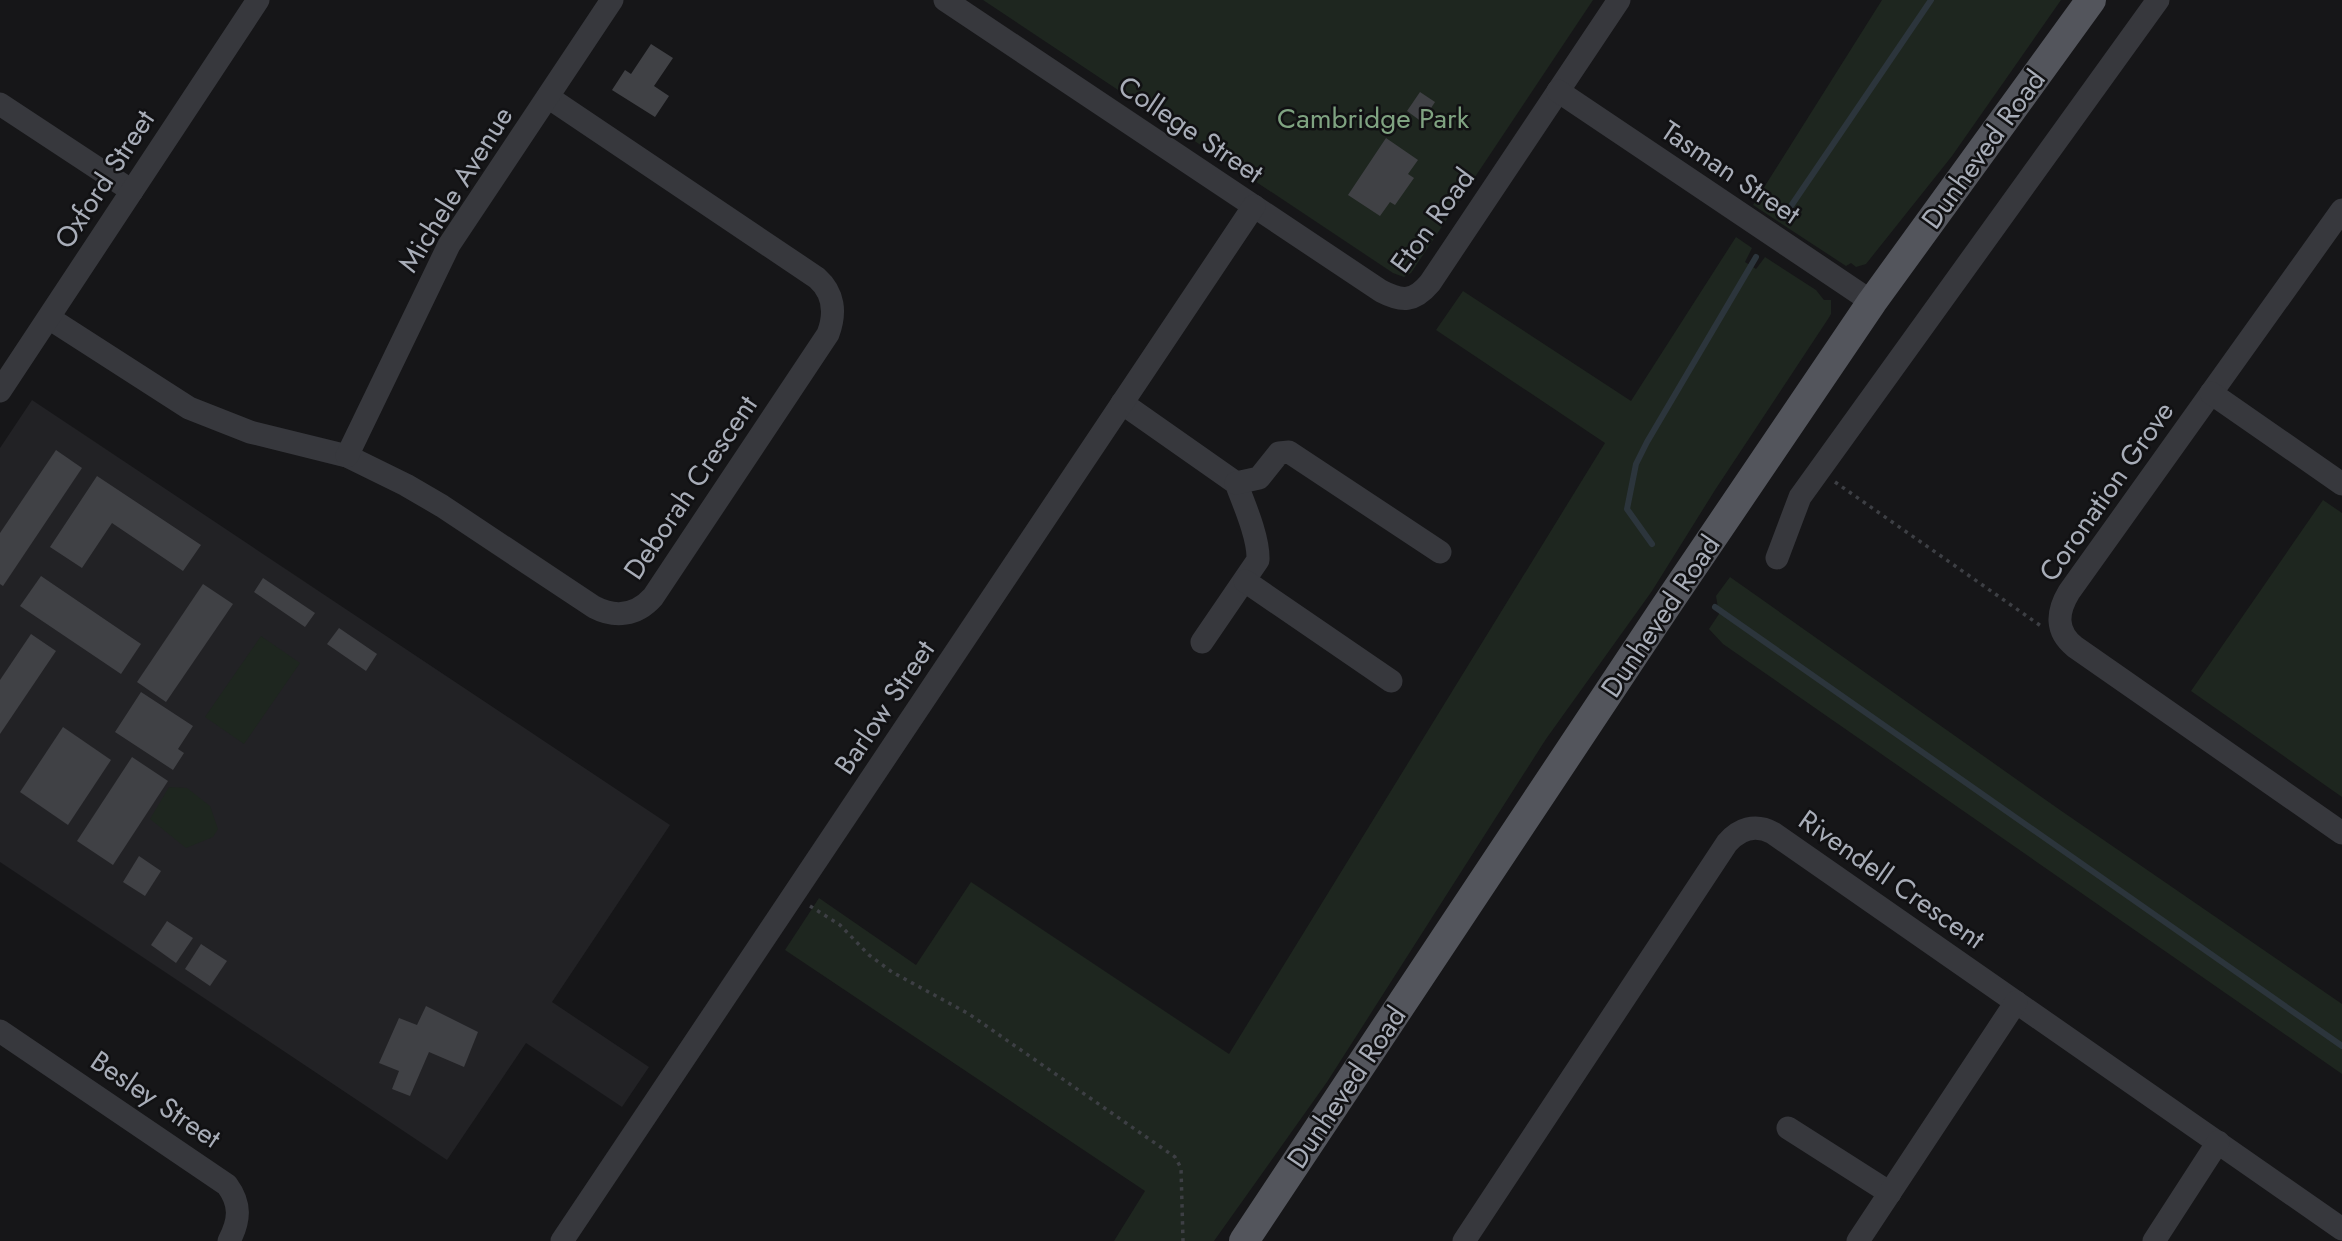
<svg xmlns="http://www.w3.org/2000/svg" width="2342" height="1241" font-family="Jost,sans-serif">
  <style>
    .built { fill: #222225 }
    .green { fill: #1e261f }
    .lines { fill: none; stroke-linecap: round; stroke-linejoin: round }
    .stream { stroke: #2c353c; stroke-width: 6 }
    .building { fill: #404145 }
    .path { stroke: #3d3f44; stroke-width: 3.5; stroke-dasharray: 3.5 5; stroke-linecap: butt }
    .minor { stroke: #37383d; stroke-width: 23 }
    .major { stroke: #53555c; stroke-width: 30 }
    .labels { text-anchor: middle; stroke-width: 5; stroke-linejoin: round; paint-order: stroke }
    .park-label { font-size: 28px; fill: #7fa381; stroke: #111113 }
    .street-label { font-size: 28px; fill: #a8adb8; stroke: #111113 }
  </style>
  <rect width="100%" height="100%" fill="#161618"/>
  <path class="built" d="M32,400L670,825L552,1002L649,1067L622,1107L526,1043L447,1160L0,862V448Z"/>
  <g class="green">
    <path d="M983,0H1593L1411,273L1404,277L1393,273Z"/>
    <path d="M1882,0H2061L1952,156L1866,264L1856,267L1851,263L1846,266L1753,205Z"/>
    <path d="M1736,237L1752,248L1745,262L1756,269L1765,257L1816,290L1824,300H1831V314L1828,319L1715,490L1652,591L1546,739L1327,1082L1214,1241H1114L1145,1191L785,950L819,898L916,965L971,882L1229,1054L1605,443L1436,330L1463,291L1631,401Z"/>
    <path d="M2323,500L2342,513V797L2191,691Z"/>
    <path d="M1730,577L2060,810L2342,1004V1074L1723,644L1709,629L1719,614L1716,596Z"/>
    <path d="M261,636L300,663L244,744L205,717Z"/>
    <path d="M169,787L187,788L210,806L218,829L213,837L186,848L150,819Z"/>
  </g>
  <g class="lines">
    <g class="stream">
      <path d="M1791,206L1931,0"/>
      <path d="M1652,544L1627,509L1636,464L1647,442L1756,257"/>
      <path d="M1715,607L2342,1046"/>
    </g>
  </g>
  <g class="building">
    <path d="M651,44L673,58L654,86L669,96L655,117L612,90L625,70L631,74Z"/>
    <path d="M1420,92L1435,102L1422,122L1407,111Z"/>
    <path d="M1386,138L1418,160L1408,174L1414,178L1395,205L1390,202L1380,216L1348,195Z"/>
    <path d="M56,450L82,468L3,586L0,584V533Z"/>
    <path d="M97,476L201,545L183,571L112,523L82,568L50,547Z"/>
    <path d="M41,576L141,644L121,674L20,606Z"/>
    <path d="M263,578L315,613L305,627L254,592Z"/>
    <path d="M203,584L233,604L166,702L137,682Z"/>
    <path d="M339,628L377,654L366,671L327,644Z"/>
    <path d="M31,634L56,651L0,734V680Z"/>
    <path d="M141,692L193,726L178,749L184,753L173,770L115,732Z"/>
    <path d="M63,727L111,760L68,825L20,792Z"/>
    <path d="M132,757L168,781L113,865L77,841Z"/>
    <path d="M139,856L161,871L145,896L123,882Z"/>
    <path d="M167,921L193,938L176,963L151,945Z"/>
    <path d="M201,944L227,961L210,986L185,969Z"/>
    <path d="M426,1006L478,1032L464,1067L429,1052L410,1096L392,1089L399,1071L379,1063L399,1018L417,1025Z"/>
  </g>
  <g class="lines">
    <g class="path">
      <path d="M1835,482L2041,626"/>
      <path d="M810,906L840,925L869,955L892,972L969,1014L1175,1157L1181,1168L1183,1241"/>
    </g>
    <g class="minor">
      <path d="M945,0L1381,291C1402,302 1414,302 1430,283L1619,0"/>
      <path d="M1558,91L1872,302"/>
      <path d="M0,104L132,191"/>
      <path d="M2342,210L2069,592C2057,612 2055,631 2075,647L2342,833"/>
      <path d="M49,318L189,408L250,432L347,456L406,485L442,506L594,607C615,618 636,616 653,597L828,334C836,313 834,293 817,278L548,97"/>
      <path d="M0,391L258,0"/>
      <path d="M2211,393L2342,484"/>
      <path d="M1122,403L1236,483C1244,504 1259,538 1258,560L1202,642"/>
      <path d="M347,456L449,245L612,0"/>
      <path d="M1236,483L1259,478L1279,453L1289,452L1440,552"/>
      <path d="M1777,558L1800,497L2158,0"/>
      <path d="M1245,581L1391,681"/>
      <path d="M0,1031L227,1185C241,1204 240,1220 229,1241"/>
      <path d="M1788,1128L1890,1193"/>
      <path d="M562,1241L1254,206"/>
      <path d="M1464,1241L1727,843C1739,829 1755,823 1773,833L2342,1229"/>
      <path d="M1858,1241L2016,1002"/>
      <path d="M2154,1241L2218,1142"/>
    </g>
    <path class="major" d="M1244,1241L1666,606L1872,302L2091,0"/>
  </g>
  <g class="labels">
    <g class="park-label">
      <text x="1373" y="128">Cambridge Park</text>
    </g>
    <g class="street-label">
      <text transform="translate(1191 129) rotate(34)" y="10">College Street</text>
      <text transform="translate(1983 149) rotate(-54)" y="10">Dunheved Road</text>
      <text transform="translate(1731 172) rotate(34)" y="10">Tasman Street</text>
      <text transform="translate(104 179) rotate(-57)" y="10">Oxford Street</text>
      <text transform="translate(455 189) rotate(-58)" y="10">Michele Avenue</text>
      <text transform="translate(1432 220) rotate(-54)" y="10">Eton Road</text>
      <text transform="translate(690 487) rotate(-56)" y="10">Deborah Crescent</text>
      <text transform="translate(2106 491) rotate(-55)" y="10">Coronation Grove</text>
      <text transform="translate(1660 616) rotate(-56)" y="10">Dunheved Road</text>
      <text transform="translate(884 707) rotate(-56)" y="10">Barlow Street</text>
      <text transform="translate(1892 879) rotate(35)" y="10">Rivendell Crescent</text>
      <text transform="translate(1346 1087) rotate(-56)" y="10">Dunheved Road</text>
      <text transform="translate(156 1099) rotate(34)" y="10">Besley Street</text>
    </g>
  </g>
</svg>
